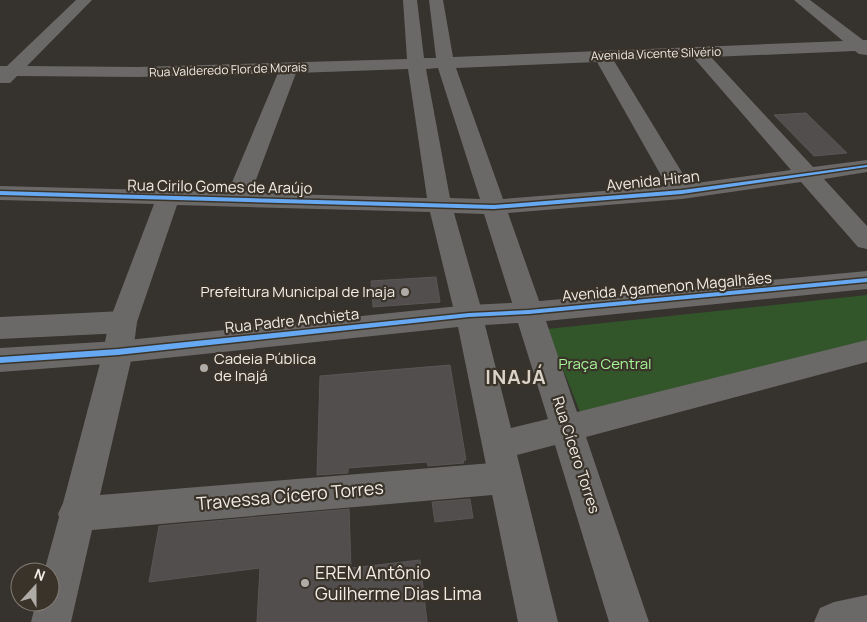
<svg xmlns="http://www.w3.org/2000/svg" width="867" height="622" font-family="Manrope,sans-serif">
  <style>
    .green { fill: #32552a }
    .building { fill: #524e4d; stroke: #5a5655 }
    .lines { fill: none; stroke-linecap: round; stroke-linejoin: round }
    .minor { fill: #6b6967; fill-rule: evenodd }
    .tertiary { fill: #6b6967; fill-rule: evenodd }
    .cycleway-casing { stroke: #3a332a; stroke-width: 3 }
    .cycleway { fill: #66a8f1; fill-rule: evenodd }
    .poi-dot { fill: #afaba6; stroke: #3a332a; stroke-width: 2 }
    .labels { text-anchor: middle; stroke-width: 4.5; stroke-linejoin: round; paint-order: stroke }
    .far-street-label { font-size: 12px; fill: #f0ece6; stroke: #3a332a }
    .street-label { font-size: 15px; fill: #f0ece6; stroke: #3a332a }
    .poi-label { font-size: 15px; fill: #f0ece6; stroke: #3a332a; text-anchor: end }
    .park-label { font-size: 15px; fill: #a4f495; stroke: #3a332a }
    .near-street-label { font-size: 18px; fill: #f0ece6; stroke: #3a332a }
    .near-poi-label { font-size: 18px; fill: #f0ece6; stroke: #3a332a; text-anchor: start }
    .district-label { font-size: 20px; font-weight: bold; letter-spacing: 1px; fill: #dcd3c8; stroke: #3a332a }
  </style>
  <rect width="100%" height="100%" fill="#36322e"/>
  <path class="green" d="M867,295V344L580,412L547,329Z"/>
  <g class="building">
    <path d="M806,113L847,153L814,156L774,115Z"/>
    <path d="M436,277L440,302L373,307L371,281Z"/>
    <path d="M450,365L466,460H463L464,463L428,466L427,462L348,468V473L317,475L320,376Z"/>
    <path d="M470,499L473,518L435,522L432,502Z"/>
    <path d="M349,509L351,568L420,560L427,622H257L260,568L149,582L159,526Z"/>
  </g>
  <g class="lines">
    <g class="minor">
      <path d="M76,0H92L27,66L138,67L407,59L403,0H417L424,58H436L429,0H443L453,57L843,41L794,0H810L863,40H867V55L859,54L855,51L711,57L813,167L867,160V172L824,179L867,226V249L858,247L801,182L682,199L508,213L543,312L539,319L529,322L519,319L515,312L484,214L454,213L483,315L479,322L469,325L459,322L455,315L430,212L177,205L137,322L133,352L100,495L504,462L516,467L521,478L516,489L504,494L92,530L71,622H31L36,602H50V572H44L59,517L58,514L63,503L103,352L109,322L154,204L0,200V186L228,192L278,73L138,77L17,76L10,83H0V66H7ZM693,57L791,170L689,184L614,61ZM597,62L667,186L503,199L456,68ZM438,68L480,199L450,198L426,69ZM408,69L427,198L251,193L296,73Z"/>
      <path d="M867,595V622H814L820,608L834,602Z"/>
    </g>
    <g class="tertiary">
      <path d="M867,271V289L546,321L577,412L867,340V362L586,437L649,622H609L555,445L517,455L558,622H518L458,327L118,363L0,372V348L118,341L469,305L529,302ZM518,323L548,419L511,428L485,325Z"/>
      <path d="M123,311L133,315L137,322L133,329L123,333L0,339V317Z"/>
    </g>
    <g class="cycleway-casing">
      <g id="cycleway">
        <path d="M867,165V167L682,194L494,209L0,195V191L494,205L682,190Z"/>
        <path d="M867,278V282L529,314L469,317L118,355L0,363V357L118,349L469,313L529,310Z"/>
      </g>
    </g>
    <use href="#cycleway" class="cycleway"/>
  </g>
  <g class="poi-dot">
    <circle cx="405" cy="292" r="5"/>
    <circle cx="204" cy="368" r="5"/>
    <circle cx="305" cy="583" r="5"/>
  </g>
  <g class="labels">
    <g class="far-street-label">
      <text transform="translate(656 54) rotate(-2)" y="4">Avenida Vicente Silvério</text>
      <text transform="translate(228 70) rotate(-2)" y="4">Rua Valderedo Flor de Morais</text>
    </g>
    <g class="street-label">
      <text transform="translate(653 181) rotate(-6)" y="5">Avenida Hiran</text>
      <text transform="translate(220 187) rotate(1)" y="5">Rua Cirilo Gomes de Araújo</text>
      <text transform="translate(667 287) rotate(-5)" y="5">Avenida Agamenon Magalhães</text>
      <text transform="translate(292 321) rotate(-6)" y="5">Rua Padre Anchieta</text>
      <text transform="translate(576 455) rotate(72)" y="5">Rua Cícero Torres</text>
    </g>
    <g class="poi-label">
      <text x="395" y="297">Prefeitura Municipal de Inaja</text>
      <text x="214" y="364" text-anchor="start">Cadeia Pública<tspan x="214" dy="17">de Inajá</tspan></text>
    </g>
    <g class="park-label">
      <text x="605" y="369">Praça Central</text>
    </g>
    <g class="near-street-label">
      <text transform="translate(290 496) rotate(-5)" y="6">Travessa Cícero Torres</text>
    </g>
    <g class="near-poi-label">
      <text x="315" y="579">EREM Antônio<tspan x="315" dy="21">Guilherme Dias Lima</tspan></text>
    </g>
    <g class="district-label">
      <text x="516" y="384">INAJÁ</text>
    </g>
  </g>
  <g transform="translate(35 587) rotate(21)"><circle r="24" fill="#3a332a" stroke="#837d75"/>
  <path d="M0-4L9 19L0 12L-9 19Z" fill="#afaba6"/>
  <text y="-8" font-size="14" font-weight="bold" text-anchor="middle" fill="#f0ece6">N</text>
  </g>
</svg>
